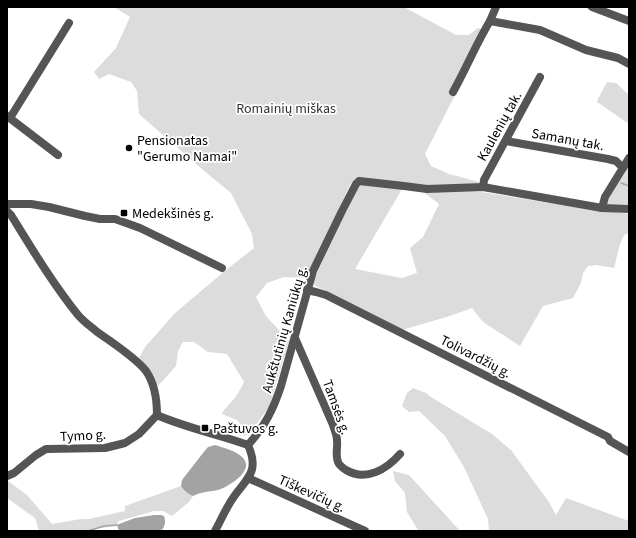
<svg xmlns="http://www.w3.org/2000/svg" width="636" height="538" font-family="'Source Sans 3',sans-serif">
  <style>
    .green { fill: #dcdcdc }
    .water { fill: #a3a3a3 }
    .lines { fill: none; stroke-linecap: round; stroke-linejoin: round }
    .stream { stroke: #a3a3a3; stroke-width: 1.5 }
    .minor { stroke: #555; stroke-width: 8 }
    .poi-dot { fill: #000; stroke: #fff; stroke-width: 1.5 }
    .labels { text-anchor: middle; stroke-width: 3.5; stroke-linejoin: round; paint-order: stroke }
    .park-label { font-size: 14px; fill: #333; stroke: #fff }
    .street-label { font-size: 14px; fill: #000; stroke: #fff }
    .poi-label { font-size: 14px; fill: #000; stroke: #fff; text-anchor: start }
  </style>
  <rect width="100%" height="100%" fill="#fff"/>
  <g class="green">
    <path d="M114,7H404L456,35H469L478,28L484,30L456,93L425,154L431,166L449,174L479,182L478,185H425L356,180L350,185L306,278L284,277L267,283L256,297L266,316L289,341L269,407L249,434L244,436L240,434L241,425L237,420L222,414C224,408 229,406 232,401C237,396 241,388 244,382L227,354L208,352L194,342H183L178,351L176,366L158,386L139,358L145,347L175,313L226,270L254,248L252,234L231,193L203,170L139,114L137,91L131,82L109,74L99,79L94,72L116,48L130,17Z"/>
    <path d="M607,82L616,83L629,95V124L597,102L598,99Z"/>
    <path d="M629,161V207L605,206Z"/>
    <path d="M361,184L402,189L355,269L402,278L417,273L410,248L423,237L439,204L422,191H473L488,193L537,201L629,214V233L624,235L620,244L614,268L596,265L588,266L583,273L581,283L573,298L543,306L520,346L483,322L472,308L450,316L402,330L314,285V279L358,187Z"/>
    <path d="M413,388L426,393L431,397L492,434L511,450L549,502L556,515L566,498L629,521V531H489L488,519L464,467L445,436L419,411L409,412L402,406L407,393Z"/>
    <path d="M393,471L409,475L460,531H420L418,530L407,512L405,493L395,481Z"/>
    <path d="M8,481L27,495L52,524L81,519H89L125,511V506L181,486C184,491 187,493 193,496L189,502L172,516L163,511H154L119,521L116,526L94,529V531H39L35,518L7,498V482Z"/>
  </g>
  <g class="water">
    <path d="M215,445C224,448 234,450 241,456C257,469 231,485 221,489C212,492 202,491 193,496C187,493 184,491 181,486L182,480L203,453L208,447Z"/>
    <path d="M154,515H161L164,516C166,522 165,526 161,531H119L117,525L119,524L135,518Z"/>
  </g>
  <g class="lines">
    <g class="stream">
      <path d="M621,183L629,186"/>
      <path d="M88,531L104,526L117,525"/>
    </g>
    <g class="minor">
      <path d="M496,7L490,21L540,30L586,50L618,58L629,64"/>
      <path d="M592,7L629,21"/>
      <path d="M453,92C466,69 476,44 490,21"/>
      <path d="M7,116L58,155"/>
      <path d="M10,118L69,23"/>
      <path d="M506,141L608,159L616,161L623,168"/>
      <path d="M483,187L484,180L540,77"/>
      <path d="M7,204H31L49,207L85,216L100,219H115L140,228L222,268"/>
      <path d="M602,208L605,197L629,158"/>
      <path d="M7,211L11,215C32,249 53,284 78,315C83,321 90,326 96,331C111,342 135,357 146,371C155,384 157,400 157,415C186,428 218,434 248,445"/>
      <path d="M307,290L316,292L326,295L608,437L610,441L629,452"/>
      <path d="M295,338L333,425C334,429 337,435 337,440C338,447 335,454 338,462C339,465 343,468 346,470C366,482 387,469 400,454"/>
      <path d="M248,445C265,426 273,410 281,386L313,271L342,211L356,184L359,181L404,186L427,189L483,187L602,208L629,209"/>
      <path d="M7,476L14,473L36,455L46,449L105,448L125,443L139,434L157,415"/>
      <path d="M248,478L365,531"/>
      <path d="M215,531C221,520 226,508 233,498C247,478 260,472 248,445"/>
    </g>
  </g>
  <g class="poi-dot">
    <circle cx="129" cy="148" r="4"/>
    <rect x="120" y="209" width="8" height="8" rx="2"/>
    <rect x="201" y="424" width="8" height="8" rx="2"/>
  </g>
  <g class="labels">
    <g class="park-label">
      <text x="286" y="113">Romainių miškas</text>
    </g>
    <g class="street-label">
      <text transform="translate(499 126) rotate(-61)" y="5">Kaulenių tak.</text>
      <text transform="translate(568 139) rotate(10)" y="5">Samanų tak.</text>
      <text transform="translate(284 329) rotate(-74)" y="5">Aukštutinių Kaniūkų g.</text>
      <text transform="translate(476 356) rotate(27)" y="5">Tolivardžių g.</text>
      <text transform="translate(337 407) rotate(70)" y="5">Tamsės g.</text>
      <text transform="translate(83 435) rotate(-3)" y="5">Tymo g.</text>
      <text transform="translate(312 493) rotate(24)" y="5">Tiškevičių g.</text>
    </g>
    <g class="poi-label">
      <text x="137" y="145">Pensionatas<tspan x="137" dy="16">"Gerumo Namai"</tspan></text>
      <text x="132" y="218">Medekšinės g.</text>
      <text x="213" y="433">Paštuvos g.</text>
    </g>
  </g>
  <rect width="636" height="538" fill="none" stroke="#000000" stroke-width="16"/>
</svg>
